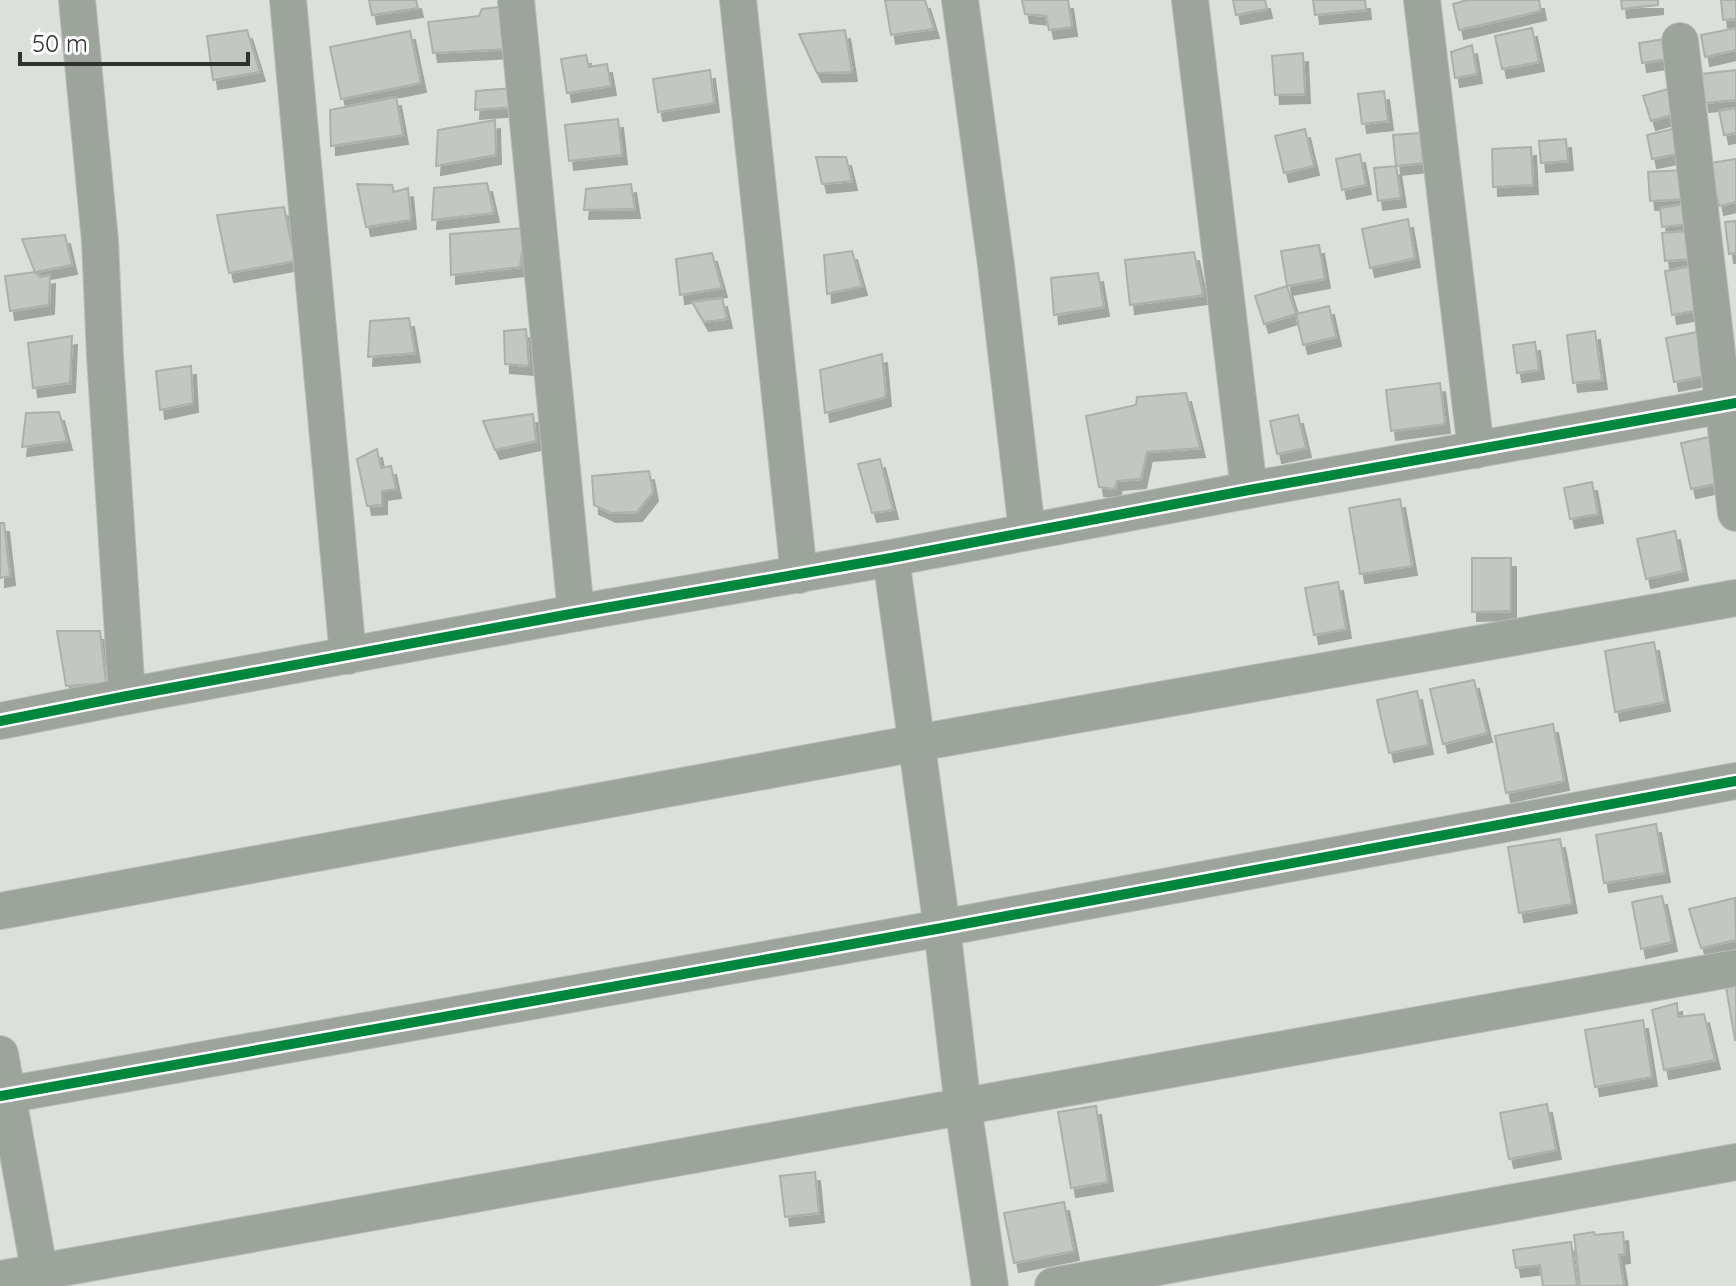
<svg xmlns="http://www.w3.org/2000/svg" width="1736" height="1286" font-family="Quicksand,sans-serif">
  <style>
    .building { fill: #c3c7c2; stroke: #acb0ab; stroke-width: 2; filter: url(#shadow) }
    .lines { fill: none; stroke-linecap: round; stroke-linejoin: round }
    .minor-casing { stroke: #b9bcb8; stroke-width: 38 }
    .minor { stroke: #9ca49c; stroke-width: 36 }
    .cycleway-casing { stroke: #fff; stroke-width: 15 }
    .cycleway { stroke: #00873e; stroke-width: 10 }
  </style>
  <defs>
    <filter id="shadow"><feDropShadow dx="5" dy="9" stdDeviation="0" flood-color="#0004"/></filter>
  </defs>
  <rect width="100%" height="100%" fill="#dbe0da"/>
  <g class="building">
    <path d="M369,0H416L418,8L372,15Z"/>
    <path d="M885,0H925L934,29L891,35Z"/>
    <path d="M1022,0H1068L1072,27L1049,30L1046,16L1025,14Z"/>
    <path d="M1233,0H1265L1267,9L1236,15Z"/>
    <path d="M1313,0H1365L1366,10L1315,15Z"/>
    <path d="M1468,0H1539L1541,11L1459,30L1453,4Z"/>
    <path d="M1621,0H1658V5L1622,9Z"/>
    <path d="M1721,0H1736V19L1723,20Z"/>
    <path d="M507,6L508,49L433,53L428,22L479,16L482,9Z"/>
    <path d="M1532,28L1539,62L1502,69L1495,36Z"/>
    <path d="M1736,28V50L1705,57L1701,35Z"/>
    <path d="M247,30L260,72L213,80L207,36Z"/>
    <path d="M845,30L852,72L817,73L799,34Z"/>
    <path d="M410,31L421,83L341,99L330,47Z"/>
    <path d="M1665,39L1668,59L1642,63L1639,43Z"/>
    <path d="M1472,45L1477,74L1455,78L1451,52Z"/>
    <path d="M1303,53L1305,94L1275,95L1272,56Z"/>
    <path d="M586,55L589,67L607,64L611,86L567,93L561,59Z"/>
    <path d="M710,70L714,103L658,112L653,79Z"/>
    <path d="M1736,70V100L1704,103L1701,74Z"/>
    <path d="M513,88V107L475,110L476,91Z"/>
    <path d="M1668,89L1675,114L1651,121L1643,96Z"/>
    <path d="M1384,91L1388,121L1362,124L1358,94Z"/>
    <path d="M396,97L403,135L331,146L330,110Z"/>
    <path d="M1736,108V133L1724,135L1719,111Z"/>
    <path d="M618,119L622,155L569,161L565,125Z"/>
    <path d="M495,120L496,155L436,166L438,130Z"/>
    <path d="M1305,129L1314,166L1284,173L1275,136Z"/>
    <path d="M1673,129L1678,154L1652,159L1647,135Z"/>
    <path d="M1420,133L1423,163L1396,166L1393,135Z"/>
    <path d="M1566,139L1568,161L1541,163L1539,141Z"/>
    <path d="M1531,147L1533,185L1493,187L1492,149Z"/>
    <path d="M1360,154L1366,185L1342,190L1336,159Z"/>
    <path d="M816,157H846L852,181L822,184Z"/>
    <path d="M1736,159V202L1719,206L1710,163Z"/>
    <path d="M1396,166L1401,198L1378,201L1374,168Z"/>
    <path d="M1684,170L1686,199L1650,201L1648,172Z"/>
    <path d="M487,183L494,213L432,220L434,188Z"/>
    <path d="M357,184L392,185L394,192L408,188L411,220L366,227Z"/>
    <path d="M631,184L635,209L584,210L586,189Z"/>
    <path d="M1685,204L1688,224L1662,227L1660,208Z"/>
    <path d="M284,207L295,261L229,273L217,215Z"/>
    <path d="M1408,219L1415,258L1370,268L1362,229Z"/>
    <path d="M1736,221V253L1729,254L1725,222Z"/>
    <path d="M525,228L520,267L451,275L450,234Z"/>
    <path d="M1690,231L1692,259L1665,261L1662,233Z"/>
    <path d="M65,235L72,265L35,272L22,239Z"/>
    <path d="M1319,245L1325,279L1287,286L1281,251Z"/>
    <path d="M852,251L862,286L827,294L824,255Z"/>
    <path d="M1194,252L1203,295L1130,305L1125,260Z"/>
    <path d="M712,253L722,288L680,295L676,259Z"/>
    <path d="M1693,266L1700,310L1672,315L1665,271Z"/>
    <path d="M35,272L40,277L50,275L49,305L10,311L5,276Z"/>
    <path d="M1098,273L1104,307L1054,315L1051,278Z"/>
    <path d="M1287,286L1296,314L1264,324L1255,296Z"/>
    <path d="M722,298L727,319L704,322L692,302Z"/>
    <path d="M1329,306L1336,337L1303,345L1296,314Z"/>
    <path d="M409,318L415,353L368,357L370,321Z"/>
    <path d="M526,329L529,366L505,364L504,331Z"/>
    <path d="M1595,331L1602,380L1573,383L1567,335Z"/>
    <path d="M1697,332L1705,376L1674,382L1666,338Z"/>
    <path d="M72,336L70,383L33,388L28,343Z"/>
    <path d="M1535,342L1539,370L1517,373L1513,345Z"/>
    <path d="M882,354L886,397L825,413L820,370Z"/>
    <path d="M191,366L193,403L160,410L156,371Z"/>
    <path d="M1440,383L1445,424L1391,431L1386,390Z"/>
    <path d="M1186,393L1200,448L1147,452L1141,479L1117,481L1115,489L1099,487L1086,416L1136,405L1137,397Z"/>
    <path d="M59,412L67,441L22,447L26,413Z"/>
    <path d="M533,414L536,441L495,450L483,421Z"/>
    <path d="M1298,415L1306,448L1277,454L1270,421Z"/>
    <path d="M1714,436L1724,482L1691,489L1681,443Z"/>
    <path d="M377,449L381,468L391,466L396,489L382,491V505L367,506L357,459Z"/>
    <path d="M880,459L893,510L872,513L858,464Z"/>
    <path d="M649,471L653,492L637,512L611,513L594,505L592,476Z"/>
    <path d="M1592,482L1598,514L1570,519L1564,488Z"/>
    <path d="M1400,499L1412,566L1360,574L1349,508Z"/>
    <path d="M0,523H4L10,576L0,578Z"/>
    <path d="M1675,531L1683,571L1646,579L1637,539Z"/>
    <path d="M1472,558H1511V611L1472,612Z"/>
    <path d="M1338,582L1346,629L1314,635L1305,588Z"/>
    <path d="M57,631H100L106,683L66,686Z"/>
    <path d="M1654,642L1665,702L1615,712L1605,651Z"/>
    <path d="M1474,680L1487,733L1443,744L1430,689Z"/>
    <path d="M1417,691L1428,745L1389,753L1377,700Z"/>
    <path d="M1553,724L1564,781L1506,793L1495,736Z"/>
    <path d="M1656,824L1665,873L1604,883L1596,835Z"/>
    <path d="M1560,839L1572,904L1519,913L1508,847Z"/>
    <path d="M1662,896L1672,942L1641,949L1632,902Z"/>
    <path d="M1735,898L1736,940L1701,948L1689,909Z"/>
    <path d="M1736,985V1040H1735L1726,987Z"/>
    <path d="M1677,1003L1678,1017L1704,1014L1715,1060L1664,1070L1652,1010Z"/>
    <path d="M1643,1020L1652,1077L1595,1087L1585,1030Z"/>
    <path d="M1547,1104L1556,1150L1509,1159L1500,1113Z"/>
    <path d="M1096,1106L1108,1182L1071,1188L1058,1112Z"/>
    <path d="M815,1172L819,1213L785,1217L780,1176Z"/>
    <path d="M1064,1202L1074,1251L1014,1263L1004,1213Z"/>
    <path d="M1594,1232L1595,1235L1623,1232L1625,1254L1619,1255L1624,1286H1580L1574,1235Z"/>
    <path d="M1571,1242L1577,1286H1543L1540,1265L1516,1268L1513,1250Z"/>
  </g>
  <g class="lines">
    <g class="minor-casing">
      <g id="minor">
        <path d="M77,0L100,241L105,356L127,696"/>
        <path d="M288,0L348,656"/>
        <path d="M516,0L576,613"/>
        <path d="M738,0L799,575"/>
        <path d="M960,0L996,265L1027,531"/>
        <path d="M1190,0L1249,490"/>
        <path d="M1422,0L1476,450"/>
        <path d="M1680,41L1736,513"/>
        <path d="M891,558L942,928L963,1107L990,1286"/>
        <path d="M0,721L127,696L576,613L891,558L1249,490L1736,403"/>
        <path d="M0,911L917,743L1736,598"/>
        <path d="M0,1054L42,1286"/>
        <path d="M0,1096L942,928L1736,781"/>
        <path d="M0,1279L1736,968"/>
        <path d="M1053,1286L1736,1162"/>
      </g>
    </g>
    <use href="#minor" class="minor"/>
    <g class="cycleway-casing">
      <g id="cycleway">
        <path d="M0,721L127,696L576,613L891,558L1249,490L1736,403"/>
        <path d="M0,1096L942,928L1736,781"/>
      </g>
    </g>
    <use href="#cycleway" class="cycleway"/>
  </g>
  <path d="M20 52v12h228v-12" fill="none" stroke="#2f322e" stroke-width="4"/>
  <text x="32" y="52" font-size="24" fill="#2f322e" stroke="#ffffff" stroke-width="6" paint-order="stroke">50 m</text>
</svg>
